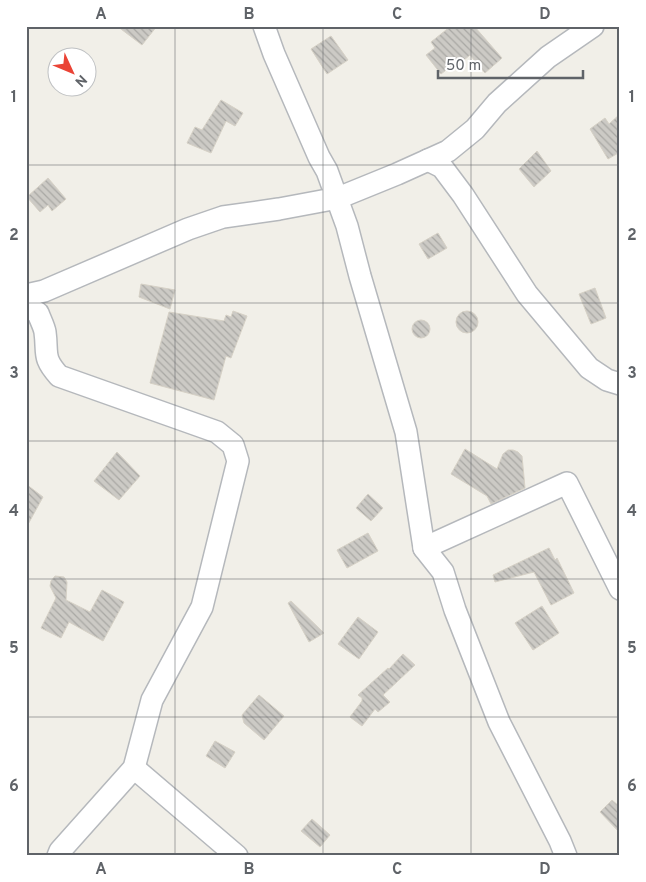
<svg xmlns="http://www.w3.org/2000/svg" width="646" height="882" font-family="Overpass,sans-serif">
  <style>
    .building { fill: url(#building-back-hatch); stroke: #d6d1c6 }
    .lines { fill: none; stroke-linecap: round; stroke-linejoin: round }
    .minor-casing { stroke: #b5b8bc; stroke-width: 24 }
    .minor { stroke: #fff; stroke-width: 21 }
    .grid { fill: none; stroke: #5f6368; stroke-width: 1; stroke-opacity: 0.55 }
    .neatline { fill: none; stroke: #5f6368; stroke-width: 2 }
    .grid-label { font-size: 16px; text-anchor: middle; font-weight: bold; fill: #5f6368 }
  </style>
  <defs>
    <pattern id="building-back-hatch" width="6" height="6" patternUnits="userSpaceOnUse" patternTransform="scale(1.25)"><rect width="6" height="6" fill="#cccac5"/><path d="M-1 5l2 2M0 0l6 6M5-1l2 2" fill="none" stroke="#a9a8a4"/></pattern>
  </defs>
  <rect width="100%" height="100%" fill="#f1efe8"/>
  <g class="building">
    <path d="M117,26H157L142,45Z"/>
    <path d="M451,26H474L502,58L485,73L470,55L452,70L450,67L441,74L426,55L435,48L431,42Z"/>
    <path d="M331,36L348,60L327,74L311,49Z"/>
    <path d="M221,100L243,113L235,126L226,121L211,153L187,143L195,127L202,130Z"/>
    <path d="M620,114V152L608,159L590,129L605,118L609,124Z"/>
    <path d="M537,151L551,171L534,187L519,169Z"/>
    <path d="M48,178L66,199L52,211L48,205L40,212L27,197Z"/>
    <path d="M438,233L447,248L428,259L419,244Z"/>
    <path d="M141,284L175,290L170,309L139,297Z"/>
    <path d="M595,288L606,318L591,324L579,294Z"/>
    <path d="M233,311L247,316L231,358L226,356L214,400L150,383L169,312L224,321L226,315L231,317Z"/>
    <circle cx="467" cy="322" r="11"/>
    <circle cx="421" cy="329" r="9"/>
    <path d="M465,449L497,469L503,454L508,450H513L518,452L522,456L525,488L491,504L487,496L451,474Z"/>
    <path d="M117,452L140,476L119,500L94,481Z"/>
    <path d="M26,484L43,497L26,528Z"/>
    <path d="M368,494L383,508L371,521L356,508Z"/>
    <path d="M368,533L378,551L347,568L337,550Z"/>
    <path d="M549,548L555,560L557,558L574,593L551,605L534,572L495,582L493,575Z"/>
    <path d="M55,576L64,577L67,582L66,600L90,612L102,590L124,602L103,641L69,622L61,638L41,628L56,598L50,586L51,581Z"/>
    <path d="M291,601L324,633L309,642L288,603Z"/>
    <path d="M542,606L559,633L533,650L515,623Z"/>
    <path d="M358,617L378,632L359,659L338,644Z"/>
    <path d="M403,654L415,665L383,695L390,702L378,712L375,709L362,726L350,717L362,701V698L358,695L388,668L389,669Z"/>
    <path d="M259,695L284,716L264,740L244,723L242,715Z"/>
    <path d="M215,741L235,752L225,768L206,756Z"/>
    <path d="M612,800L620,807V833L600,812Z"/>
    <path d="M312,819L330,835L320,847L301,831Z"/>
  </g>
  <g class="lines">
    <g class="minor-casing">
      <g id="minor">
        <path d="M264,26L274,54L319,157L327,171L347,226L360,276L406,432L424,548L443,572L455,610L499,722L560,841L566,856"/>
        <path d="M428,160L442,167L463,195L527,294L589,368L607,380L620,384"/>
        <path d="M26,295L44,291L188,229L223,217L279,209L338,198L397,174L448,151L475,129L497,103L548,57L593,26"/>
        <path d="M26,306L38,313C40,319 44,326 45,332C48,354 42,357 59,376L217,432L233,445L238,461L202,607L152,700L134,768L60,851L58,856"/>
        <path d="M424,548L567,483L620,589"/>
        <path d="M134,768L237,856"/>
      </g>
    </g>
    <use href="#minor" class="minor"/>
  </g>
  <path class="grid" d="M175,26V856M323,26V856M471,26V856M26,165H620M26,303H620M26,441H620M26,579H620M26,717H620"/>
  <rect width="646" height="882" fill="none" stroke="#ffffff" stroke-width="55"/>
  <g transform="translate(72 72) rotate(134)"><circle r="24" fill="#ffffff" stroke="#bfc1c3"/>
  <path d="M0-4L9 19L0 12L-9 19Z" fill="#ea4335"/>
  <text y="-8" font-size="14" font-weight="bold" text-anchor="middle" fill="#5f6368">N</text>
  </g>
  <path d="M438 70v8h145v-8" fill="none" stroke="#5f6368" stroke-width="2.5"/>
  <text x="446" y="70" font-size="15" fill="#5f6368" stroke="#ffffff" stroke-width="4" paint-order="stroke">50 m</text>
  <rect x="28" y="28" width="590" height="826" class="neatline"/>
  <g class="grid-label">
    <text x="101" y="19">A</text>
    <text x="249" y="19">B</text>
    <text x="397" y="19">C</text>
    <text x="545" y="19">D</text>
    <text x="14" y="102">1</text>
    <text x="632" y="102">1</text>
    <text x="14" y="240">2</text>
    <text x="632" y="240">2</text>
    <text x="14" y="378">3</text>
    <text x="632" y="378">3</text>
    <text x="14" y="516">4</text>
    <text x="632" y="516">4</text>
    <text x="14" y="653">5</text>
    <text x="632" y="653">5</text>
    <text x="14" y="791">6</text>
    <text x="632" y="791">6</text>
    <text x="101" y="874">A</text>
    <text x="249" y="874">B</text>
    <text x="397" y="874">C</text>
    <text x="545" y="874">D</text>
  </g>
</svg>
